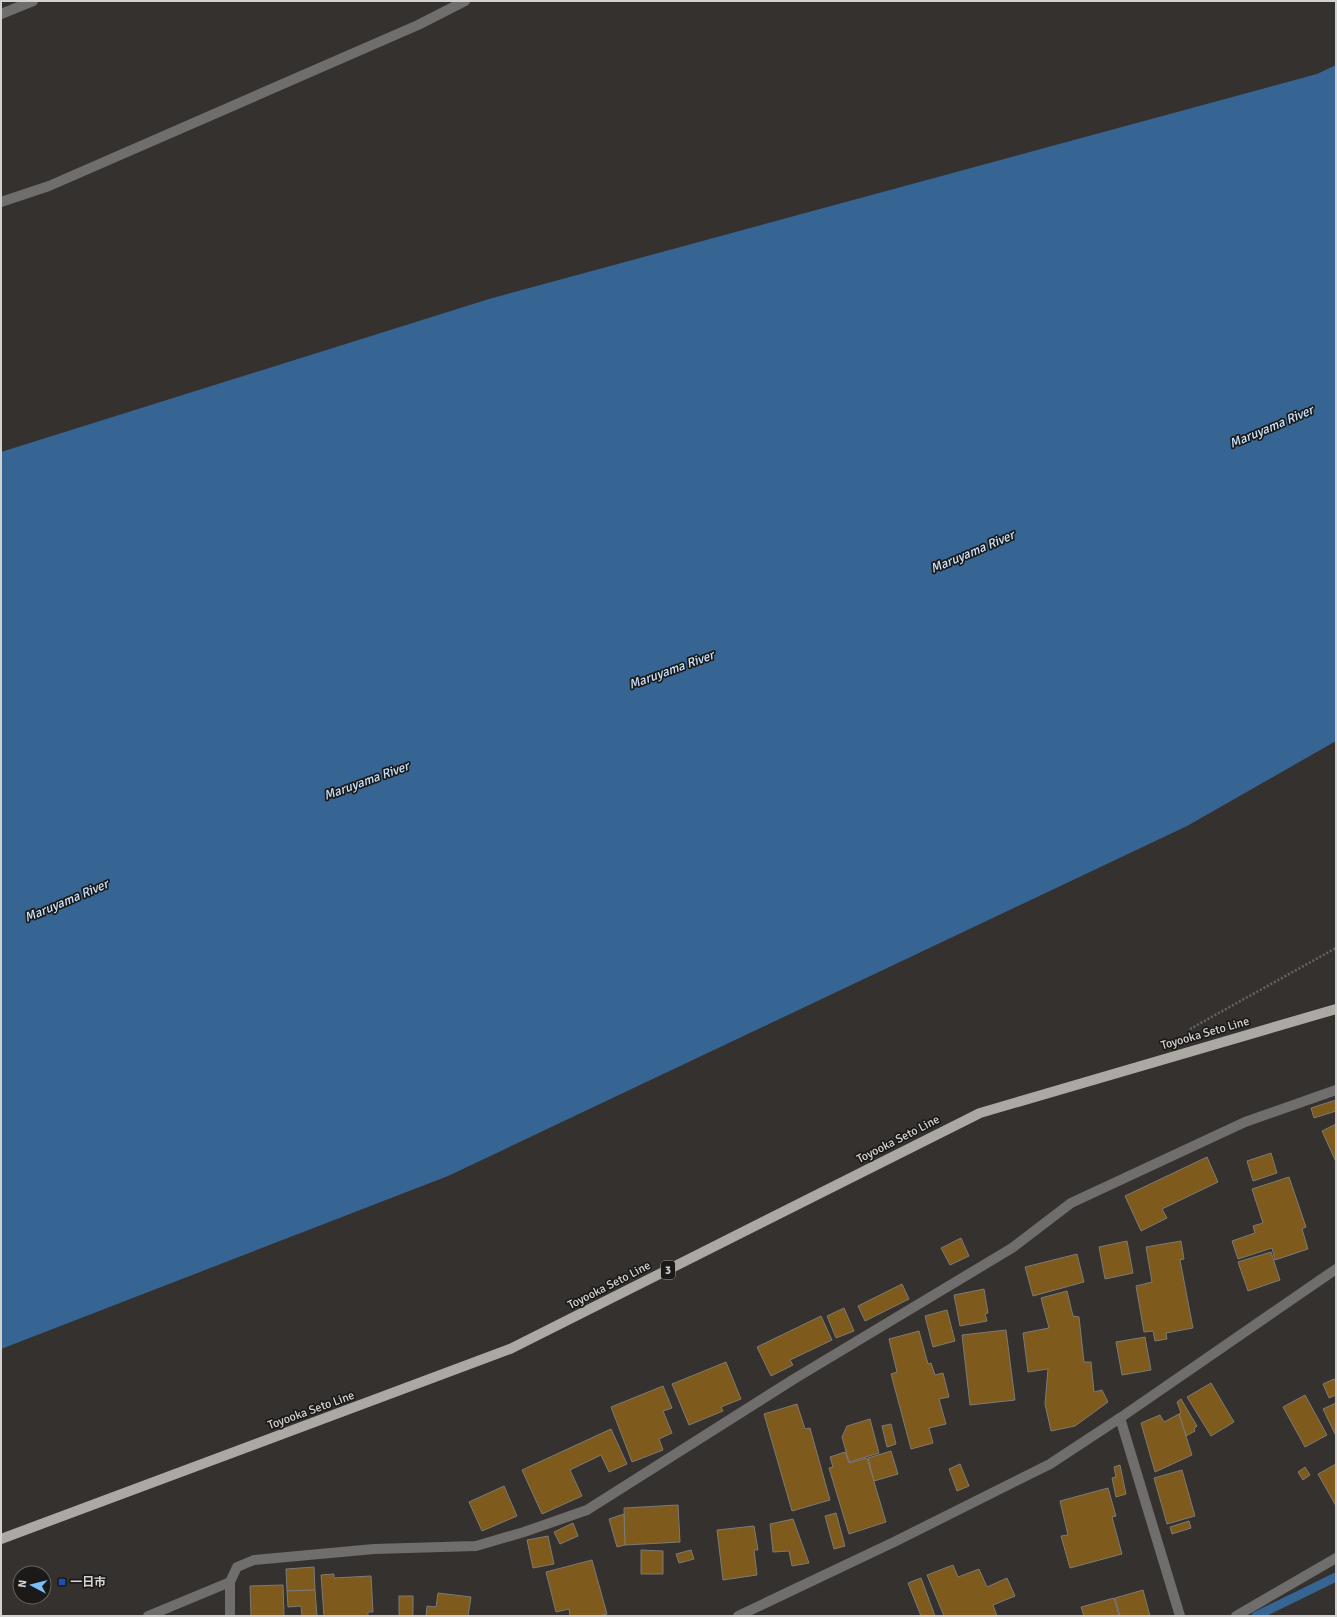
<svg xmlns="http://www.w3.org/2000/svg" width="1337" height="1617" font-family="Signika,'Noto Sans JP',sans-serif">
  <style>
    .water { fill: #376593 }
    .lines { fill: none; stroke-linecap: round; stroke-linejoin: round }
    .stream { stroke: #376593; stroke-width: 9 }
    .building { fill: #7e5a1c; stroke: #7d7a75 }
    .path { stroke: #666361; stroke-width: 2.5; stroke-dasharray: 2 2; stroke-linecap: butt }
    .minor { stroke: #6f6e6c; stroke-width: 10 }
    .major { stroke: #aca9a5; stroke-width: 10 }
    .transit-dot { fill: #1a4fb4; stroke: #1b1a18; stroke-width: 1.5 }
    .labels { text-anchor: middle; stroke-width: 3.5; stroke-linejoin: round; paint-order: stroke }
    .shield { fill: #1b1a18; stroke: #9c9b99; stroke-width: 1 }
    .shield-label { font-size: 11px; font-weight: bold; fill: #d4d2d0 }
    .street-label { font-size: 12px; fill: #d4d2d0; stroke: #1b1a18 }
    .poi-label { font-size: 12px; font-weight: bold; fill: #d4d2d0; stroke: #1b1a18; text-anchor: start }
    .water-label { font-size: 13px; font-style: italic; fill: #c7e2fe; stroke: #1b1a18 }
  </style>
  <rect width="100%" height="100%" fill="#35312f"/>
  <path class="water" d="M1336,65V741L1187,826L448,1176L1,1349V452L489,299L1317,74Z"/>
  <g class="lines">
    <path class="stream" d="M1256,1616L1336,1577"/>
  </g>
  <g class="building">
    <path d="M1336,1100V1111L1314,1118L1311,1108Z"/>
    <path d="M1336,1124V1162L1322,1131Z"/>
    <path d="M1271,1153L1277,1173L1253,1181L1247,1161Z"/>
    <path d="M1207,1157L1218,1182L1162,1209L1167,1218L1141,1231L1125,1196Z"/>
    <path d="M1289,1177L1306,1227L1302,1229L1308,1249L1275,1260L1272,1248L1238,1259L1232,1241L1255,1233L1253,1226L1263,1223L1252,1189Z"/>
    <path d="M961,1238L969,1256L950,1265L941,1248Z"/>
    <path d="M1127,1241L1133,1273L1105,1279L1099,1247Z"/>
    <path d="M1181,1241L1184,1259L1180,1260L1193,1328L1166,1333L1167,1339L1155,1341L1153,1331L1144,1332L1136,1286L1152,1282L1146,1247Z"/>
    <path d="M1271,1252L1280,1280L1248,1291L1238,1262Z"/>
    <path d="M1077,1254L1084,1282L1033,1296L1025,1267Z"/>
    <path d="M902,1284L909,1299L865,1321L858,1306Z"/>
    <path d="M984,1289L988,1313L985,1314L987,1321L960,1326L954,1295Z"/>
    <path d="M1067,1291L1073,1316L1079,1317L1084,1362H1091L1094,1392L1102,1390L1108,1402L1075,1426L1051,1431L1045,1404L1048,1369L1028,1372L1023,1333L1049,1328L1041,1298Z"/>
    <path d="M844,1308L854,1331L836,1338L827,1316Z"/>
    <path d="M947,1310L955,1341L933,1347L925,1316Z"/>
    <path d="M821,1316L832,1340L790,1360L793,1365L771,1376L757,1347Z"/>
    <path d="M1006,1330L1015,1400L970,1405L962,1335Z"/>
    <path d="M919,1331L928,1364L931,1363L935,1375L943,1373L949,1397L939,1399L946,1424L929,1428L933,1443L911,1449L891,1374L897,1372L889,1339Z"/>
    <path d="M1145,1337L1151,1370L1122,1375L1116,1342Z"/>
    <path d="M726,1362L741,1399L721,1407L723,1411L689,1425L672,1384Z"/>
    <path d="M1334,1379L1336,1382V1395L1329,1398L1323,1384Z"/>
    <path d="M1211,1383L1234,1422L1211,1436L1187,1397Z"/>
    <path d="M663,1386L672,1408L663,1411L672,1433L659,1439L663,1450L632,1462L611,1407Z"/>
    <path d="M1305,1395L1327,1435L1305,1447L1283,1407Z"/>
    <path d="M1181,1399L1197,1426L1194,1429L1195,1431L1186,1436L1179,1414L1181,1413L1177,1402Z"/>
    <path d="M1336,1403V1436L1323,1409Z"/>
    <path d="M797,1404L805,1429L810,1428L830,1500L792,1511L764,1414Z"/>
    <path d="M1179,1414L1192,1455L1155,1472L1141,1423L1160,1415L1164,1422Z"/>
    <path d="M870,1419L879,1453L849,1462L842,1437L847,1426Z"/>
    <path d="M891,1424L896,1444L887,1447L882,1426Z"/>
    <path d="M611,1429L627,1464L609,1472L601,1455L570,1470L582,1496L542,1514L522,1470Z"/>
    <path d="M891,1451L898,1474L874,1481L868,1458Z"/>
    <path d="M845,1452L849,1463L867,1458L886,1522L849,1534L829,1468L833,1467L830,1457Z"/>
    <path d="M960,1464L969,1486L957,1491L949,1469Z"/>
    <path d="M1336,1464V1506L1318,1474Z"/>
    <path d="M1120,1465L1126,1494L1116,1497L1112,1478L1116,1477L1114,1467Z"/>
    <path d="M1305,1467L1310,1475L1303,1480L1298,1472Z"/>
    <path d="M1182,1470L1195,1516L1167,1524L1154,1478Z"/>
    <path d="M504,1486L517,1516L482,1531L469,1502Z"/>
    <path d="M1108,1488L1116,1516L1112,1517L1122,1554L1070,1568L1061,1536L1068,1535L1060,1501Z"/>
    <path d="M678,1505L680,1542L625,1545L624,1508Z"/>
    <path d="M836,1513L845,1546L834,1549L825,1516Z"/>
    <path d="M624,1514L625,1545L617,1547L609,1519Z"/>
    <path d="M793,1519L809,1563L792,1566L789,1551L773,1552L770,1524Z"/>
    <path d="M1189,1521L1191,1528L1172,1534L1170,1527Z"/>
    <path d="M573,1523L578,1536L560,1544L554,1532Z"/>
    <path d="M754,1526L758,1550H754L757,1575L723,1580L717,1530Z"/>
    <path d="M548,1536L554,1564L533,1568L527,1540Z"/>
    <path d="M641,1550L663,1551V1574H641Z"/>
    <path d="M691,1550L694,1559L679,1563L676,1554Z"/>
    <path d="M592,1560L607,1614L599,1616H570L569,1609L556,1612L546,1572Z"/>
    <path d="M953,1565L958,1577L979,1569L987,1587L1007,1578L1015,1596L993,1605L997,1616H944L927,1575Z"/>
    <path d="M314,1567L315,1590L287,1591L286,1569Z"/>
    <path d="M334,1574V1578L371,1576L373,1612H368V1616H324L321,1575Z"/>
    <path d="M921,1578L935,1616H921L908,1583Z"/>
    <path d="M283,1585L284,1616H251L250,1586Z"/>
    <path d="M315,1590L317,1616H302L301,1606L288,1607L287,1591Z"/>
    <path d="M1143,1590L1150,1616H1120L1115,1598Z"/>
    <path d="M438,1593L471,1597L468,1616H426L427,1606L436,1607Z"/>
    <rect x="399" y="1596" width="14" height="20"/>
    <path d="M1114,1598L1119,1616H1084L1081,1607Z"/>
  </g>
  <g class="lines">
    <path class="path" d="M1190,1029L1336,948"/>
    <g class="minor">
      <path d="M1,14L33,1"/>
      <path d="M1,202L49,186L418,25L465,1"/>
      <path d="M1120,1418L1180,1616"/>
      <path d="M148,1616L230,1582"/>
      <path d="M230,1616V1582L237,1567L254,1560L374,1549L476,1546L524,1532L587,1510L794,1379L1012,1248L1071,1203L1245,1122L1336,1090"/>
      <path d="M738,1616L894,1542L1050,1464L1120,1418L1336,1269"/>
      <path d="M1236,1616L1336,1558"/>
    </g>
    <path class="major" d="M1,1539L510,1349L980,1113L1336,1009"/>
  </g>
  <rect class="transit-dot" x="58" y="1578" width="8" height="8" rx="2"/>
  <g class="labels">
    <rect class="shield" x="661" y="1261" width="14" height="18" rx="3"/>
    <g class="shield-label">
      <text x="668" y="1274">3</text>
    </g>
    <g class="street-label">
      <text transform="translate(1205 1033) rotate(-16)" y="4">Toyooka Seto Line</text>
      <text transform="translate(898 1139) rotate(-27)" y="4">Toyooka Seto Line</text>
      <text transform="translate(609 1285) rotate(-27)" y="4">Toyooka Seto Line</text>
      <text transform="translate(311 1410) rotate(-20)" y="4">Toyooka Seto Line</text>
    </g>
    <g class="poi-label">
      <text x="70" y="1586">一日市</text>
    </g>
    <g class="water-label">
      <text transform="translate(1271 426) rotate(-23)" y="5">Maruyama River</text>
      <text transform="translate(972 551) rotate(-23)" y="5">Maruyama River</text>
      <text transform="translate(671 669) rotate(-20)" y="5">Maruyama River</text>
      <text transform="translate(366 780) rotate(-20)" y="5">Maruyama River</text>
      <text transform="translate(66 900) rotate(-23)" y="5">Maruyama River</text>
    </g>
  </g>
  <rect width="1337" height="1617" fill="none" stroke="#d4d2d0" stroke-width="4"/>
  <g transform="translate(32 1585) rotate(277)"><circle r="19" fill="#1b1a18" stroke="#656462"/>
  <path d="M0-3L7 15L0 10L-7 15Z" fill="#7abff8"/>
  <text y="-6" font-size="11" font-weight="bold" text-anchor="middle" fill="#d4d2d0">N</text>
  </g>
</svg>
